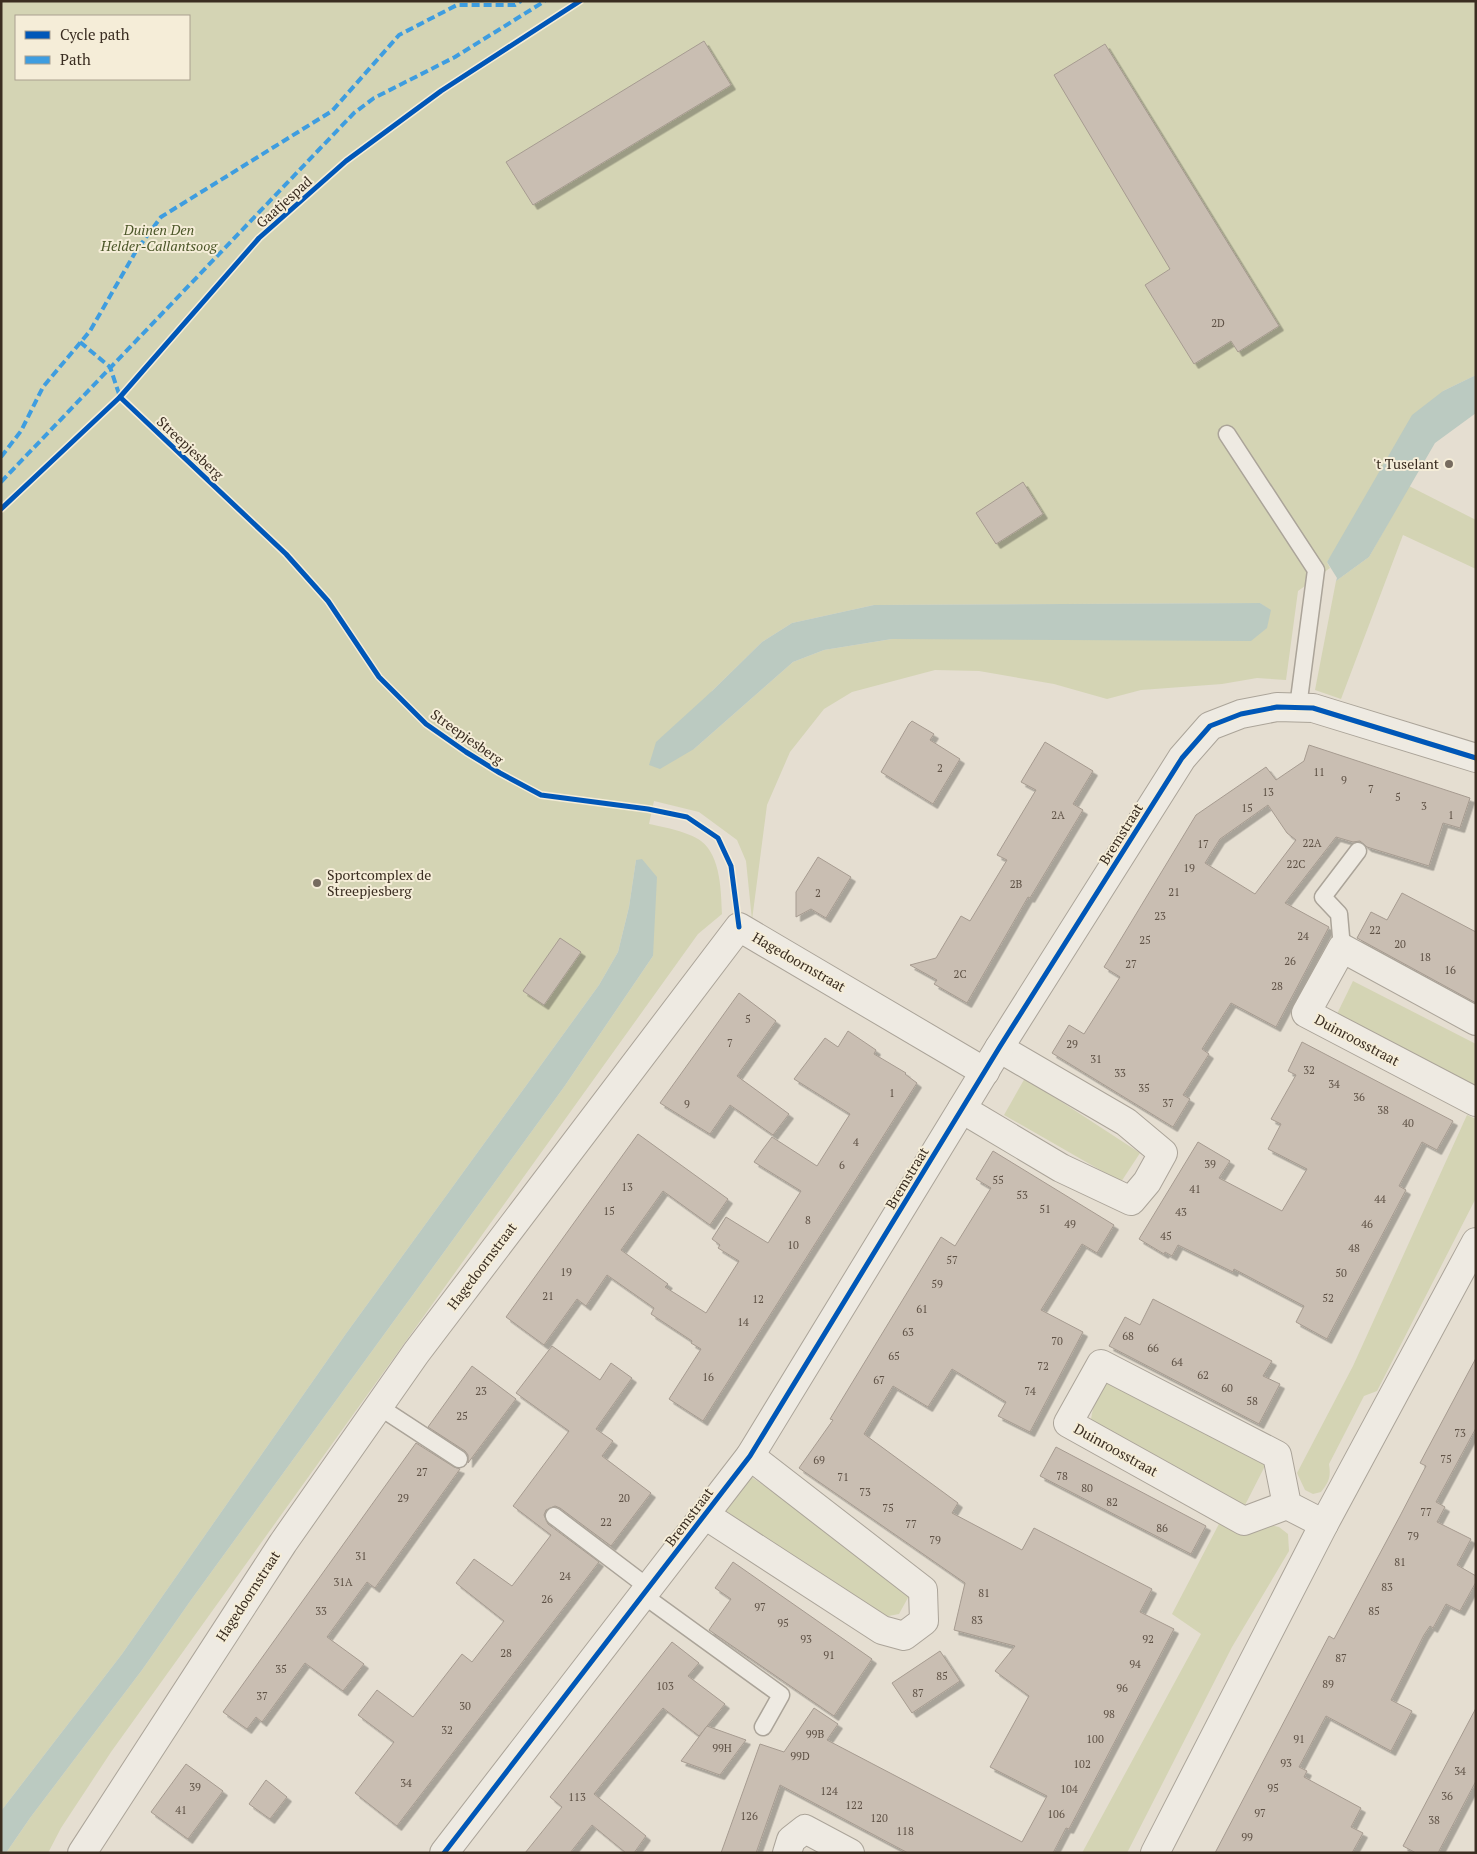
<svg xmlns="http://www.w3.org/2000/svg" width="1477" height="1854" font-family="'PT Serif',serif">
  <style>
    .green { fill: #d4d4b4; fill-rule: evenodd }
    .water { fill: #bbcac1 }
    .building { fill: #c9beb2; stroke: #a69b90; fill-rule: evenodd; filter: url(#shadow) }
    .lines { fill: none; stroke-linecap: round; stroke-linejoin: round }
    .service-casing { stroke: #aba499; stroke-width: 19 }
    .minor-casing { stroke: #aba499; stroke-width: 30 }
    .service { stroke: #eeeae2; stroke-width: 16 }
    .minor { stroke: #eeeae2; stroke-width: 28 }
    .quiet { stroke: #3e9de0; stroke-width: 4; stroke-dasharray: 8 4; stroke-linecap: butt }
    .cycleway-casing { stroke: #f5edd8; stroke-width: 8 }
    .cycleway { stroke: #0057b8; stroke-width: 5 }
    .poi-dot { fill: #766b5f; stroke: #f5edd8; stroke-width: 2 }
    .labels { text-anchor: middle; stroke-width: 4; stroke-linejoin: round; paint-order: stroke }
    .number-label { font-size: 11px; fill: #5e5145 }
    .street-label { font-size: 14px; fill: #3a2d21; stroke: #f5edd8 }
    .park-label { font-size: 14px; font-style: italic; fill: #4b5628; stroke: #f5edd8 }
    .poi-label { font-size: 14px; fill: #3a2d21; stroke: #f5edd8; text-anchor: end }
  </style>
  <defs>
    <filter id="shadow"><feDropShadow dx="4.5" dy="4.5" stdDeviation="0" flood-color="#0004"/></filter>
  </defs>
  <rect width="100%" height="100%" fill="#e5ded1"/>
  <g class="green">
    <path d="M1,1H1476V375L1443,391L1327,562L1330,568L1298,591L1286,680L1257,678L1222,684L1141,690L1107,699L1054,684L979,671L935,670L852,692L824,709L790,752L767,805L752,920L746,861L737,840L699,812L654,801L649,824C664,827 689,832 701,841C721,856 721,892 722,914L698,934L111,1752L61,1828L48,1853H6L30,1818L142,1670L191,1600L564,1087L653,956L636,860L629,907L618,952L599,985L345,1335L122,1654L1,1811ZM16,16H189V79H16ZM1260,603L1271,611L892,639L824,650L793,662L694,749L712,691L762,642L792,623L874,605Z"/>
    <path d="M1409,486L1476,520V569L1403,535L1341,699L1315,690L1336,581L1369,557Z"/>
    <path d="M1353,981L1476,1044V1088L1336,1016Z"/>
    <path d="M1025,1078L1140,1153L1121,1182L1004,1115Z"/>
    <path d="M1467,1115L1476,1119V1198L1377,1391L1364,1396L1329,1464C1331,1477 1329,1482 1321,1492L1313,1494L1305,1490L1297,1473L1353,1366Z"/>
    <path d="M1107,1382L1266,1464L1243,1509L1091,1426C1090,1409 1098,1396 1107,1382Z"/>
    <path d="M750,1476L901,1579L910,1594L899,1614L883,1617L851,1602L725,1510Z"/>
    <path d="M1221,1520L1270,1525L1279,1527L1288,1534L1289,1551L1232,1647L1127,1853H1082L1201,1634L1172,1614Z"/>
  </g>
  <g class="water">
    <path d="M1476,375V413L1435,443L1369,557L1336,581L1337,578L1327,562L1412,415L1443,391Z"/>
    <path d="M1260,603L1271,610L1267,628L1251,641L892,639L824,650L793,662L694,749L660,769L649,765L656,742L712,691L762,642L792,623L874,605Z"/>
    <path d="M642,859L657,877L653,956L564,1087L191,1600L142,1670L30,1818L6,1853H1V1811L122,1654L345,1335L599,985L618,952L629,907L636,860Z"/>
  </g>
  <g class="building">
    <path d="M704,41L731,85L533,205L506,162Z"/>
    <path d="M1105,44L1279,326L1238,352L1231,341L1194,364L1145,285L1170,269L1054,75Z"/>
    <path d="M1023,482L1043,514L996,544L976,513Z"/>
    <path d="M912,721L934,734L930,740L960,759L933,804L881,772L909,724Z"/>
    <path d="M1045,742L1093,771L1073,804L1083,810L1030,898L1028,897L967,1003L934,984L937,980L910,965L936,958L961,916L970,921L1007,860L997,855L1036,790L1021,782Z"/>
    <path d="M1309,745L1470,798L1460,828L1443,823L1429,866L1367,847L1360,841L1353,842L1336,837L1285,903L1329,927L1276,1027L1231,1003L1202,1049L1209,1054L1183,1095L1190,1099L1173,1127L1052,1053L1069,1025L1084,1034L1120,977L1104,967L1196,815L1266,767L1276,780L1304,761ZM1268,805L1287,833L1296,840L1255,894L1205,863L1220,839Z"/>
    <path d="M818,857L851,877L826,918L811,909L796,917V892Z"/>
    <path d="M1402,893L1476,932V1003L1357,938L1371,912L1387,920Z"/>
    <path d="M560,938L581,952L544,1005L523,991Z"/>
    <path d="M739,993L776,1021L737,1076L789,1114L773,1135L730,1105L710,1134L660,1103Z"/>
    <path d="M848,1031L876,1050L874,1054L906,1073L905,1074L917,1083L703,1421L669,1399L701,1349L691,1343L692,1341L651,1314L654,1308L607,1275L586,1306L577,1299L544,1345L506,1317L638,1134L728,1199L710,1225L663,1191L621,1250L668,1284L665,1287L706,1313L739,1261L718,1248L720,1245L712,1239L726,1217L768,1243L801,1191L754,1162L763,1149L772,1137L817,1166L850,1114L794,1079L825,1038L838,1047Z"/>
    <path d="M1302,1042L1453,1121L1437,1150L1422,1142L1399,1186L1406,1190L1327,1339L1296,1322L1304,1306L1234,1269L1233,1272L1178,1245L1172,1256L1165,1252L1164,1254L1139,1239L1198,1142L1230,1161L1219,1178L1282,1211L1307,1169L1268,1149L1281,1124L1271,1119L1296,1075L1288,1071Z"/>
    <path d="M993,1151L1114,1225L1097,1253L1082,1244L1041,1310L1083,1332L1030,1432L998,1416L1006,1402L952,1369L928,1407L893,1386L864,1434L958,1503L952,1513L1022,1550L1034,1528L1152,1589L1140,1612L1174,1629L1069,1829L1066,1828L1053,1853H908L780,1785L756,1853H721L760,1744L784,1752L814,1708L838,1724L827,1740L1022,1842L1047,1796L990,1767L1029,1696L995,1671L1015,1646L954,1630L965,1583L799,1468L833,1420L830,1419L941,1237L955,1246L991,1188L976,1179Z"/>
    <path d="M1153,1299L1272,1361L1263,1376L1280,1384L1259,1424L1109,1346L1125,1317L1140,1325Z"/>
    <path d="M552,1346L600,1380L611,1363L632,1378L596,1429L613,1441L602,1456L651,1493L611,1546L560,1508L555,1506L546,1510L544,1515L548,1524L599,1562L397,1826L355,1793L394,1742L358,1715L377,1690L413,1717L462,1654L472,1662L504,1621L456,1583L474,1559L512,1586L551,1535L513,1506L569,1431L516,1393Z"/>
    <path d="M1476,1358V1428L1436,1502L1445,1507L1437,1522L1471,1539L1457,1565L1476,1576V1582L1460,1611L1446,1604L1433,1628L1430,1626L1424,1635L1391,1700L1412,1711L1391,1751L1326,1716L1299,1767L1307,1771L1304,1777L1361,1808L1351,1827L1363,1833L1352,1853H1215L1329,1636L1334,1639L1400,1516L1426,1466L1420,1463Z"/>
    <path d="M472,1366L516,1399L468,1463V1455L465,1451L428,1427Z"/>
    <path d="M416,1443L454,1467L460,1469L375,1588L367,1582L327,1637L364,1664L343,1691L305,1663L262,1722L256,1717L247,1729L223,1712Z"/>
    <path d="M1056,1447L1206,1526L1191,1554L1040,1476Z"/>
    <path d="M733,1562L872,1659L834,1716L709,1630L731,1599L715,1588Z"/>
    <path d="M672,1642L699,1663L688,1676L725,1704L699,1736L663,1708L594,1794L646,1836L634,1853H626L592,1825L570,1853H525L562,1807L550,1797Z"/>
    <path d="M940,1651L960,1681L912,1713L892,1683Z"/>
    <path d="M1476,1708V1781L1438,1853H1416L1403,1846Z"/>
    <path d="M707,1726L746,1740L720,1775L681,1761Z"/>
    <path d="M186,1764L223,1791L188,1839L151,1812Z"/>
    <path d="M266,1780L287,1797L270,1819L249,1804Z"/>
  </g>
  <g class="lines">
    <g class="service-casing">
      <g id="service">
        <path d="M1227,434L1316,570L1298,707"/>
        <path d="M1342,948L1339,914L1323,897L1358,851"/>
        <path d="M378,1406L459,1459"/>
        <path d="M554,1516L649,1588"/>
        <path d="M643,1595L781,1695L763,1727"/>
      </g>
    </g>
    <g class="minor-casing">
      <g id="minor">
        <path d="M1476,1021L1342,948L1306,1013L1476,1102"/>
        <path d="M962,1109L1061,1168L1131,1201L1147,1182L1163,1153L1126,1122L999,1048"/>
        <path d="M1287,1505L1244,1521L1068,1423L1101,1364L1277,1455L1287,1505L1324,1524"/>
        <path d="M705,1515L882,1630L904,1636L924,1621L923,1590L750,1456"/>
        <path d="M82,1853L283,1543L416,1353L739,927L985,1072"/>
        <path d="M444,1853L750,1456L999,1048L1182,758L1210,726L1241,714L1277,707L1313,708L1476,758"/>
        <path d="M787,1853L791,1840L805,1829L850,1853"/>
        <path d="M1155,1853L1324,1524L1476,1242"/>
      </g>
    </g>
    <use href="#service" class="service"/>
    <use href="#minor" class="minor"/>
    <g class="quiet">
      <path d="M80,342L110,367L120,397"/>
      <path d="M1,457L21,431L43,387L90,331L136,251L161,217L332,111L399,35L457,5H515L521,1"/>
      <path d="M1,482L354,113L374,98L455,57L545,1"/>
    </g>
    <g class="cycleway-casing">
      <g id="cycleway">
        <path d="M120,397L286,554L328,601L379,677L426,724L466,752L500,773L541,795L648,809L687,817L718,838L731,866L739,927"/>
        <path d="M1,509L120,397L259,238L346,161L441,91L580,1"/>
        <path d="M444,1853L750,1456L999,1048L1182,758L1210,726L1241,714L1277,707L1313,708L1476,758"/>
      </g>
    </g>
    <use href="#cycleway" class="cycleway"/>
  </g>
  <g class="poi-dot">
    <circle cx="1449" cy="464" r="5"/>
    <circle cx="317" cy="883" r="5"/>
  </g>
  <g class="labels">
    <g class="number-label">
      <text x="1218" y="327">2D</text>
      <text x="940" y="772">2</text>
      <text x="1319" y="776">11</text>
      <text x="1344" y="784">9</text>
      <text x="1371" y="793">7</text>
      <text x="1268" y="796">13</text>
      <text x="1398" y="801">5</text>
      <text x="1424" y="810">3</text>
      <text x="1247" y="812">15</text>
      <text x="1058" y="819">2A</text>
      <text x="1451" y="819">1</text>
      <text x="1312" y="847">22A</text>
      <text x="1203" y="848">17</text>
      <text x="1296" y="868">22C</text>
      <text x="1189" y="872">19</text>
      <text x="1016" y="888">2B</text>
      <text x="1174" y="896">21</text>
      <text x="818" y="897">2</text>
      <text x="1160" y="920">23</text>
      <text x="1375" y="934">22</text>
      <text x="1303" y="940">24</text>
      <text x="1145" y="944">25</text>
      <text x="1400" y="948">20</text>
      <text x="1425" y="961">18</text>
      <text x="1290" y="965">26</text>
      <text x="1131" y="968">27</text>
      <text x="1450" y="974">16</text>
      <text x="960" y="978">2C</text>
      <text x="1277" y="990">28</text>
      <text x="748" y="1023">5</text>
      <text x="730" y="1047">7</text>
      <text x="1072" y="1048">29</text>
      <text x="1096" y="1063">31</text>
      <text x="1309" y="1074">32</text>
      <text x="1120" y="1077">33</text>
      <text x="1334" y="1088">34</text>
      <text x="1144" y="1092">35</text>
      <text x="892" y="1097">1</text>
      <text x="1359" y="1101">36</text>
      <text x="1168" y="1107">37</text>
      <text x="687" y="1108">9</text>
      <text x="1383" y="1114">38</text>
      <text x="1408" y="1127">40</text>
      <text x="856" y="1146">4</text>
      <text x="1210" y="1168">39</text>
      <text x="842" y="1169">6</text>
      <text x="998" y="1184">55</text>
      <text x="627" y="1191">13</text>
      <text x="1195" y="1193">41</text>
      <text x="1022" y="1199">53</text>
      <text x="1380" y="1203">44</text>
      <text x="1045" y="1213">51</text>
      <text x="609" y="1215">15</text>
      <text x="1181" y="1216">43</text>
      <text x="808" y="1224">8</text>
      <text x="1070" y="1228">49</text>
      <text x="1367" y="1228">46</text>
      <text x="1166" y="1240">45</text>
      <text x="793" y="1249">10</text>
      <text x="1354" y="1252">48</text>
      <text x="952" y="1264">57</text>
      <text x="566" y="1276">19</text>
      <text x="1341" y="1277">50</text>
      <text x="937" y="1288">59</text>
      <text x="548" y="1300">21</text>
      <text x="1328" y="1302">52</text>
      <text x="758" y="1303">12</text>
      <text x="922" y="1313">61</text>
      <text x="743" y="1326">14</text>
      <text x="908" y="1336">63</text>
      <text x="1128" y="1340">68</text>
      <text x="1057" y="1345">70</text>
      <text x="1153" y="1352">66</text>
      <text x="894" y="1360">65</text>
      <text x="1177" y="1366">64</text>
      <text x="1043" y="1370">72</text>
      <text x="1203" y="1379">62</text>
      <text x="708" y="1381">16</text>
      <text x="879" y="1384">67</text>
      <text x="1227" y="1392">60</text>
      <text x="481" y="1395">23</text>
      <text x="1030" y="1395">74</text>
      <text x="1252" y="1405">58</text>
      <text x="462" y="1420">25</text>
      <text x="1460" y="1437">73</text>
      <text x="1446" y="1463">75</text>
      <text x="819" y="1464">69</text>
      <text x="422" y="1476">27</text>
      <text x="1062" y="1480">78</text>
      <text x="843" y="1481">71</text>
      <text x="1087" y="1492">80</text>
      <text x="865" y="1496">73</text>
      <text x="403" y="1502">29</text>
      <text x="624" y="1502">20</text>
      <text x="1112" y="1506">82</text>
      <text x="888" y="1512">75</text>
      <text x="1426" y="1516">77</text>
      <text x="606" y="1526">22</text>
      <text x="911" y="1528">77</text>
      <text x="1162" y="1532">86</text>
      <text x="1413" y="1540">79</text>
      <text x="935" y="1544">79</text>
      <text x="361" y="1560">31</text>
      <text x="1400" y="1566">81</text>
      <text x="565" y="1580">24</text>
      <text x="343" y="1586">31A</text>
      <text x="1387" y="1591">83</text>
      <text x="984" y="1597">81</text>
      <text x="547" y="1603">26</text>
      <text x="760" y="1611">97</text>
      <text x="321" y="1615">33</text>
      <text x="1374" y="1615">85</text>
      <text x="977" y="1624">83</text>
      <text x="783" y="1627">95</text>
      <text x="806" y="1643">93</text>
      <text x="1148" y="1643">92</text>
      <text x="506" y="1657">28</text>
      <text x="829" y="1659">91</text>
      <text x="1341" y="1662">87</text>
      <text x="1135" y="1668">94</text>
      <text x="281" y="1673">35</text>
      <text x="942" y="1680">85</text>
      <text x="1328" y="1688">89</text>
      <text x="665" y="1690">103</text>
      <text x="1122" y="1692">96</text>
      <text x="918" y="1697">87</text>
      <text x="262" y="1700">37</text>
      <text x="465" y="1710">30</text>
      <text x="1109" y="1718">98</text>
      <text x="447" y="1734">32</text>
      <text x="815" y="1738">99B</text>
      <text x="1095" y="1743">100</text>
      <text x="1299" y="1743">91</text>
      <text x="722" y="1752">99H</text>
      <text x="800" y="1760">99D</text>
      <text x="1286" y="1767">93</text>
      <text x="1082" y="1768">102</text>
      <text x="1460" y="1775">34</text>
      <text x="406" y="1787">34</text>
      <text x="195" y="1791">39</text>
      <text x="1273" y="1792">95</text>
      <text x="1069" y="1793">104</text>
      <text x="829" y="1795">124</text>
      <text x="1447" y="1800">36</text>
      <text x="577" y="1801">113</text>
      <text x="854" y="1809">122</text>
      <text x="181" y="1814">41</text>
      <text x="1260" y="1817">97</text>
      <text x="1056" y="1818">106</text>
      <text x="749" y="1820">126</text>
      <text x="879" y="1822">120</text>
      <text x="1434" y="1824">38</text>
      <text x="905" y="1835">118</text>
      <text x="1247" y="1841">99</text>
    </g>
    <g class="street-label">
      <text transform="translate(284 202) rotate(-42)" y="5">Gaatjespad</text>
      <text transform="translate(190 448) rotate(43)" y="5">Streepjesberg</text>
      <text transform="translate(467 737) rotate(35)" y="5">Streepjesberg</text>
      <text transform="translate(1121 834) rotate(-58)" y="5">Bremstraat</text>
      <text transform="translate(799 962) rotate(30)" y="5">Hagedoornstraat</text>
      <text transform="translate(1357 1040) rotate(28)" y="5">Duinroosstraat</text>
      <text transform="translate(907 1178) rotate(-59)" y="5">Bremstraat</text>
      <text transform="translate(482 1266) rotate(-53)" y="5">Hagedoornstraat</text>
      <text transform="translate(1116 1450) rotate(29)" y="5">Duinroosstraat</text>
      <text transform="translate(689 1517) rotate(-53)" y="5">Bremstraat</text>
      <text transform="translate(248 1596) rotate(-57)" y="5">Hagedoornstraat</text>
    </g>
    <g class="park-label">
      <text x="159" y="235">Duinen Den<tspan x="159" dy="16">Helder-Callantsoog</tspan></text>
    </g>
    <g class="poi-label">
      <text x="1439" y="469">'t Tuselant</text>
      <text x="327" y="880" text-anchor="start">Sportcomplex de<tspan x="327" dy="16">Streepjesberg</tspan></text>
    </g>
  </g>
  <rect width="1477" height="1854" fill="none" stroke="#3a2d21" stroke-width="5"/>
  <rect x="15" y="15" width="175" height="65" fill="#f5edd8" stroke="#aaa08f"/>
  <rect x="25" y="31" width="25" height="8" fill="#0057b8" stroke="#aaa08f"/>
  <text x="60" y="40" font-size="15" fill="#3a2d21">Cycle path</text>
  <rect x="25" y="56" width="25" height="8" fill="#3e9de0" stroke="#aaa08f"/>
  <text x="60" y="65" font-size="15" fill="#3a2d21">Path</text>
</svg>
